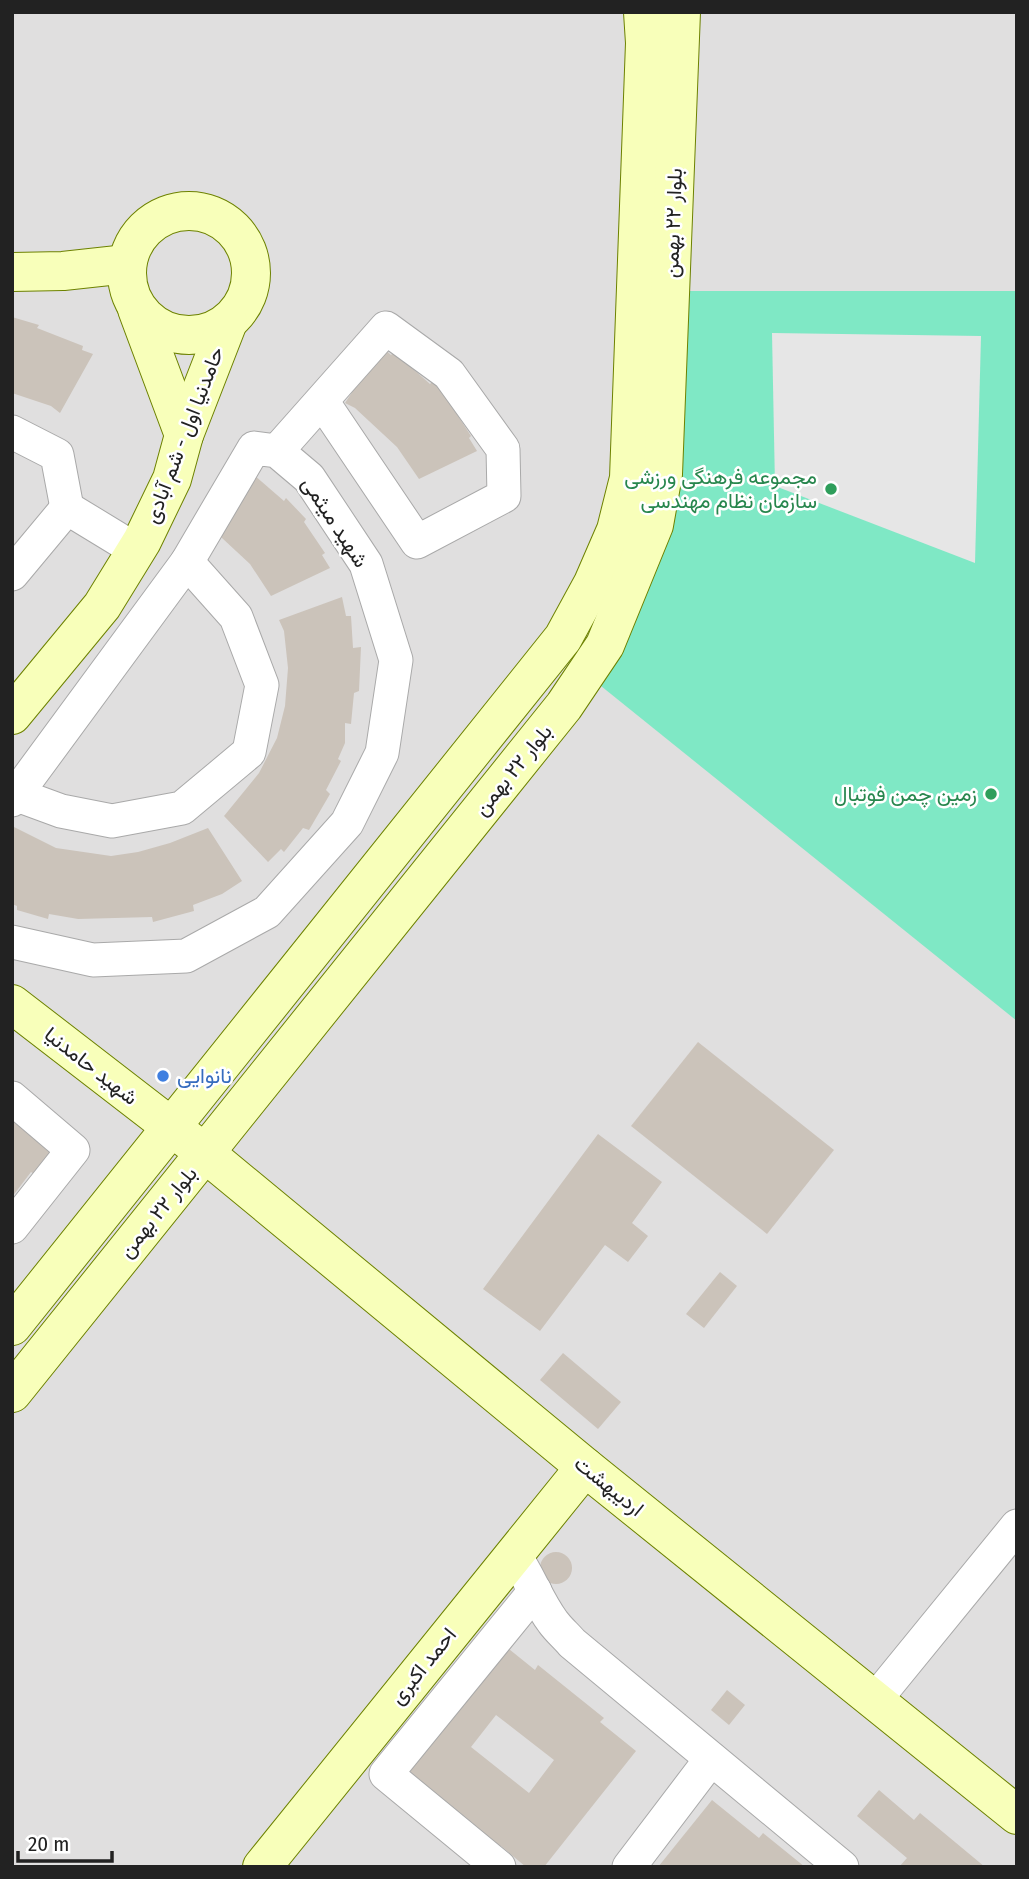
<svg xmlns="http://www.w3.org/2000/svg" width="1029" height="1879" font-family="'Fira Sans Condensed',Vazirmatn,sans-serif">
  <style>
    .residential { fill: #e0dfdf }
    .pitch { fill: #7fe8c5 }
    .parking { fill: #e6e6e6 }
    .building { fill: #cbc3ba; fill-rule: evenodd }
    .lines { fill: none; stroke-linecap: round; stroke-linejoin: round }
    .street-casing { stroke: #a9a9a9; stroke-width: 35 }
    .secondary-casing { stroke: #6d8200; stroke-width: 40 }
    .street { stroke: #fff; stroke-width: 33 }
    .secondary { stroke: #f8ffba; stroke-width: 38 }
    .leisure-dot { fill: #2e9e5b; stroke: #fff; stroke-width: 2.5 }
    .shop-dot { fill: #3f7fe0; stroke: #fff; stroke-width: 2.5 }
    .labels { text-anchor: middle; stroke-width: 5; stroke-linejoin: round; paint-order: stroke }
    .street-label { font-size: 21px; fill: #222; stroke: #fff }
    .leisure-label { font-size: 21px; fill: #27864d; stroke: #fff; text-anchor: end }
    .shop-label { font-size: 21px; fill: #366cbe; stroke: #fff; text-anchor: start }
  </style>
  <rect width="100%" height="100%" fill="#f3f0e8"/>
  <rect class="residential" x="12" y="12" width="1005" height="1855"/>
  <path class="pitch" d="M690,291H1017V1021L601,686Z"/>
  <path class="parking" d="M772,333L981,336L975,563L775,486Z"/>
  <g class="building">
    <path d="M12,317L39,325L37,328L83,346L82,350L93,354L60,413L51,406L12,393Z"/>
    <path d="M382,347L391,355L394,352L430,384L433,381L453,402L451,405L471,436L469,438L477,451L419,479L397,447L355,408L345,403Z"/>
    <path d="M247,469L284,501L286,498L306,519L304,522L325,553L322,555L330,568L271,596L250,564L208,525Z"/>
    <path d="M342,597L346,616H351L353,648L361,647L359,691L354,693L351,724L345,723V743L338,759L341,761L326,790L330,794L309,830L303,828L284,852L281,849L268,862L224,816L259,773L277,738L285,706L288,668L284,631L279,620Z"/>
    <path d="M12,826L56,848L111,856L138,852L170,843L208,828L242,881L222,894L193,905L194,911L153,922L152,917L78,919L49,914L48,919L17,910V906L12,904Z"/>
    <path d="M698,1042L834,1150L767,1234L631,1126Z"/>
    <path d="M12,1099L67,1134L36,1175L31,1172L12,1197Z"/>
    <path d="M598,1134L662,1182L632,1223L648,1236L628,1262L605,1245L540,1331L483,1289Z"/>
    <path d="M720,1272L737,1286L704,1328L686,1314Z"/>
    <path d="M563,1353L621,1402L598,1429L540,1380Z"/>
    <circle cx="556" cy="1568" r="16"/>
    <path d="M488,1632L535,1670L538,1665L604,1718L600,1722L636,1751L544,1867H526L501,1846L496,1852L387,1757ZM496,1715L554,1760L529,1793L471,1747Z"/>
    <path d="M727,1690L745,1705L729,1725L711,1710Z"/>
    <path d="M879,1790L914,1820L920,1813L985,1867H899L907,1858L857,1816Z"/>
    <path d="M712,1800L759,1838L763,1833L805,1867H658Z"/>
  </g>
  <g class="lines">
    <g class="street-casing">
      <g id="street">
        <path d="M12,432L57,455L67,508"/>
        <path d="M277,451L386,328L449,374L503,449L504,496L417,542L322,401"/>
        <path d="M12,574L67,508L136,550"/>
        <path d="M12,793L61,811L112,821L182,808L249,752L262,685L236,617L187,562"/>
        <path d="M12,800L187,562L254,448L277,451L309,478L366,564L396,660L382,753L347,823L267,912L186,956L93,960L12,942"/>
        <path d="M12,1098L73,1150L12,1227"/>
        <path d="M513,1553C529,1575 537,1601 553,1622C558,1629 566,1636 572,1643L842,1867"/>
        <path d="M875,1700L1017,1526"/>
        <path d="M499,1867L386,1774L535,1591"/>
        <path d="M629,1867L711,1759"/>
      </g>
    </g>
    <g class="secondary-casing">
      <g id="secondary">
        <circle cx="189" cy="273" r="62"/>
        <path d="M12,272L63,271L127,264"/>
        <path d="M137,309L184,435"/>
        <path d="M12,715L102,606L142,541L172,479L184,435L228,322"/>
        <path d="M12,1004L205,1153L585,1467L1017,1815"/>
        <path d="M12,1326L563,638L593,583L616,530L629,478L645,43L643,12"/>
        <path d="M12,1393L564,706L605,645L654,525L663,474L681,12"/>
        <path d="M262,1867L585,1467"/>
      </g>
    </g>
    <use href="#street" class="street"/>
    <use href="#secondary" class="secondary"/>
  </g>
  <g class="leisure-dot">
    <circle cx="831" cy="489" r="7"/>
    <circle cx="991" cy="794" r="7"/>
  </g>
  <circle class="shop-dot" cx="163" cy="1076" r="7"/>
  <g class="labels">
    <g class="street-label">
      <text transform="translate(673 223) rotate(-88)" y="7">بلوار ۲۲ بهمن</text>
      <text transform="translate(184 435) rotate(-69)" y="7">حامدنیا اول - شم آبادی</text>
      <text transform="translate(335 522) rotate(57)" y="7">شهید میثمی</text>
      <text transform="translate(513 770) rotate(-51)" y="7">بلوار ۲۲ بهمن</text>
      <text transform="translate(91 1066) rotate(38)" y="7">شهید حامدنیا</text>
      <text transform="translate(158 1212) rotate(-51)" y="7">بلوار ۲۲ بهمن</text>
      <text transform="translate(609 1486) rotate(39)" y="7">اردیبهشت</text>
      <text transform="translate(423 1666) rotate(-51)" y="7">احمد اکبری</text>
    </g>
    <g class="leisure-label">
      <text x="817" y="484">مجموعه فرهنگی ورزشی<tspan x="817" dy="24">سازمان نظام مهندسی</tspan></text>
      <text x="977" y="801">زمین چمن فوتبال</text>
    </g>
    <g class="shop-label">
      <text x="177" y="1083">نانوایی</text>
    </g>
  </g>
  <rect width="1029" height="1879" fill="none" stroke="#222222" stroke-width="28"/>
  <path d="M18 1851v10h94v-10" fill="none" stroke="#222222" stroke-width="3.5"/>
  <text x="28" y="1851" font-size="21" fill="#222222" stroke="#ffffff" stroke-width="5" paint-order="stroke">20 m</text>
</svg>
